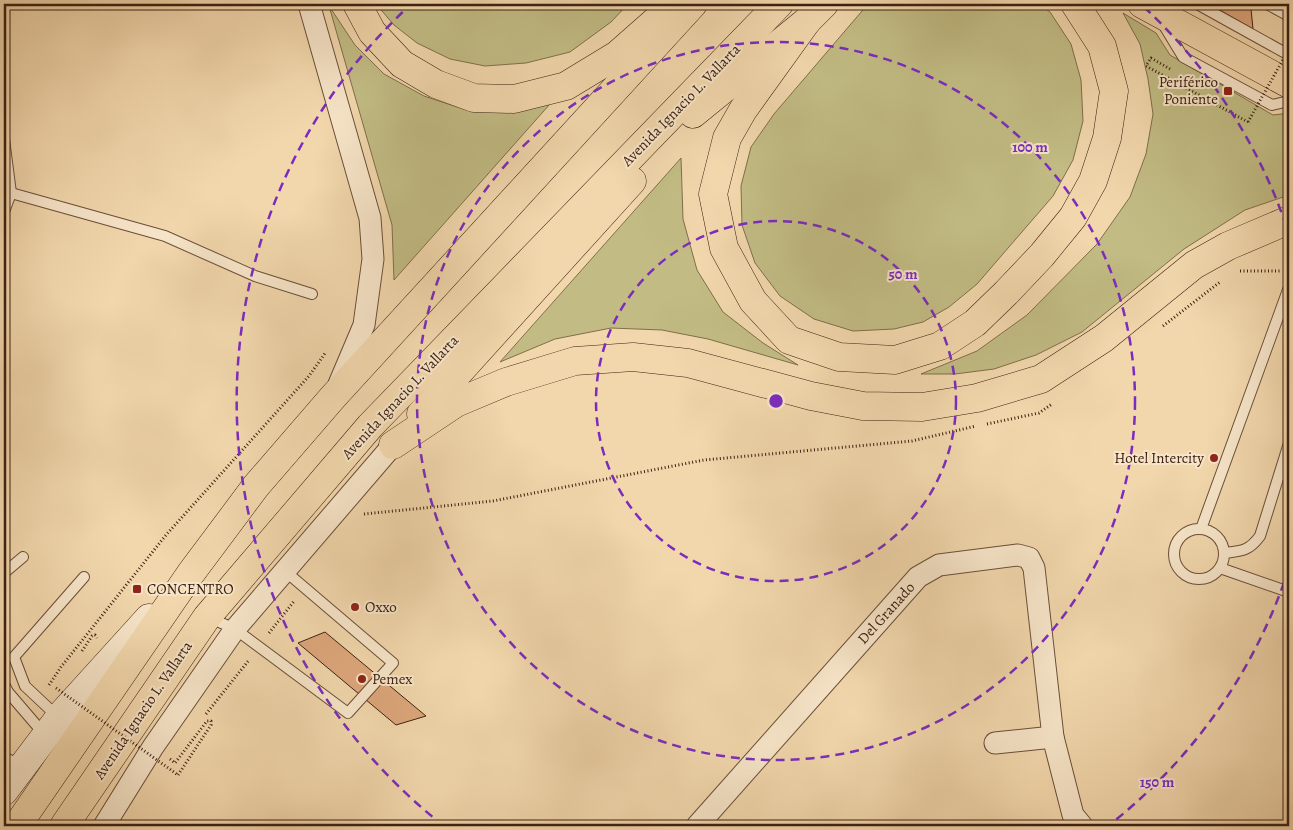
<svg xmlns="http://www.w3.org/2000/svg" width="1293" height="830" font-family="Alegreya,serif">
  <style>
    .green { fill: #c2bc84; stroke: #806e4b }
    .building { fill: #dea77c; stroke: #3d2012 }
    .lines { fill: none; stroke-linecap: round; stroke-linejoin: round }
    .lane-casing { stroke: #6a4e38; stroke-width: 12 }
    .street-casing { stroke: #6a4e38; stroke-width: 23 }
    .secondary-casing { stroke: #3d2012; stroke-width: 29 }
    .highway-casing { stroke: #3d2012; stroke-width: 29 }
    .path { stroke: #3d2012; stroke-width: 3; stroke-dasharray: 1 2.5; stroke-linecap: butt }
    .lane { stroke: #f7e5c9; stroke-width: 10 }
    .street { stroke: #f7e5c9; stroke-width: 21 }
    .secondary { stroke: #f7e5c9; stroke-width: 28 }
    .highway { stroke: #f2d7ac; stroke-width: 28 }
    .path-bridge { stroke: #3d2012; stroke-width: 3; stroke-dasharray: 1 2.5; stroke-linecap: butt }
    .ring { fill: none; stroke: #7b2cbf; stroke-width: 2.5; stroke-dasharray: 9 6 }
    .poi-dot { fill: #8f2418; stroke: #f7e5c9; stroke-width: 2 }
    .labels { text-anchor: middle; stroke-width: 4; stroke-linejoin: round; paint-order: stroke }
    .poi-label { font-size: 15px; fill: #3d2012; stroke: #f7e5c9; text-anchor: start }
    .street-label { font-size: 15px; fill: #3d2012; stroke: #f7e5c9 }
    .centre { fill: #7b2cbf; stroke: #f7e5c9; stroke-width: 2.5 }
    .ring-label { font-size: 15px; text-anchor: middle; font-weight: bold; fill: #7b2cbf; stroke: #f7e5c9; stroke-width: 4; stroke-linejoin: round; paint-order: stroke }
  </style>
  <rect width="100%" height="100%" fill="#f2d7ac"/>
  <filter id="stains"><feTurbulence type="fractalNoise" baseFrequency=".004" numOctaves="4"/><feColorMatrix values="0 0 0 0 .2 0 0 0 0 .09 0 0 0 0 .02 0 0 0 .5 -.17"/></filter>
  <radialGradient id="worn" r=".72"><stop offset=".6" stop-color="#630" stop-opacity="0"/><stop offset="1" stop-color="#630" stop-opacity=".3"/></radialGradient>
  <g class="green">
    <path d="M376,4H628L611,22L570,52L526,63L485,66L450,59L417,43L394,25Z"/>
    <path d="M868,4H1039L1050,12L1071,44L1081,80L1083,121L1073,160L1053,196L977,284L949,307L923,322L894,329L853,331L814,319L780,296L755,263L742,225L741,186L751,147L774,114Z"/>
    <path d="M329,6L355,45L384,74L424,96L466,110L505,112L550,104L394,280L392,225Z"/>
    <path d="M1123,13L1156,33L1170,55L1273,115L1289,113V195L1245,210L1184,249L1082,332L1036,355L994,369L955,374H921L977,351L1027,315L1097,244L1130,197L1146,154L1153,114L1148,79L1140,44Z"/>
    <path d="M681,158L683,219L697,270L723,312L763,343L798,365L708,339L662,330L611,328L555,339L500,362Z"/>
  </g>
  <g class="building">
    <path d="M1209,4H1242L1251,9L1253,29Z"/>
    <path d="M325,632L426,716L396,725L298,643Z"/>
  </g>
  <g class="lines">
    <g class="lane-casing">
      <g id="lane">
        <path d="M1197,4L1289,55"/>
        <path d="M1267,4L1289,16"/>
        <path d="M1163,24L1183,57L1272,105L1289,101"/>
        <path d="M4,139L11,193L4,212"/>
        <path d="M11,193L165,236L255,276L312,294"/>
        <path d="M1201,529L1289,287"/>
        <circle cx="1199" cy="554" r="25"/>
        <path d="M1224,553C1242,551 1249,551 1260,536L1289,443"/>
        <path d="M1220,568L1289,592"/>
        <path d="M4,573L23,557"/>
        <path d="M208,617L235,629L348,713L393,663L285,571"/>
        <path d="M4,684L8,692L44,734"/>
        <path d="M58,717L25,686L14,657L84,577"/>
        <path d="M4,758L23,765"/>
      </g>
    </g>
    <g class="street-casing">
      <g id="street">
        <path d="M309,4L370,218L373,259L364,325L339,384"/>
        <path d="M995,743L1053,737"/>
        <path d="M104,826L153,747L235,629L393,445"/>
        <path d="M697,826L918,577L939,565L1018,555L1029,558L1034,568L1053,737L1073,815L1082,826"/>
      </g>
    </g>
    <g class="secondary-casing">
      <path id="secondary" d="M4,791L62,714L149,618"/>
    </g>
    <g class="highway-casing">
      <g id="highway">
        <path d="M357,4L372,32L402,64L436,84L474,98L514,99L566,86L617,55L659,18"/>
        <path d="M1142,4L1289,84"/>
        <path d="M807,21L743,110L727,138L713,194L724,248L753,301L789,340L839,357L895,360L940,346L975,323L1006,293L1042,255L1073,217L1093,181L1107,138L1114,91L1102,46L1075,4"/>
        <path d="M693,114L807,21L824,4"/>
        <path d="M421,414L632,181"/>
        <path d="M393,445L456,403L506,382L575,361L633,357L688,363L811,396L863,406L922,407L977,398L1041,379L1104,338L1194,265L1228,246L1289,220"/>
        <path d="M17,826L191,573L256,486L333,397L693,4"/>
        <path d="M64,826L207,617L370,426L779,4"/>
      </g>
    </g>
    <g class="path">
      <path d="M1170,69L1151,58L1146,66L1248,122"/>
      <path d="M1240,271H1281"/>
      <path d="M1163,326L1220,282"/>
      <path d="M987,424L1039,413L1052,404"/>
      <path d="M364,514L493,501L704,460L912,441L976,426"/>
      <path d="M269,633L295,600"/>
      <path d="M82,651L92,636L95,635L97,638"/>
      <path d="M49,685L61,667L166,535L309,376L326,352"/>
      <path d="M206,714L249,660"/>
      <path d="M170,759L175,763L207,721H211V725L178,775"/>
    </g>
    <use href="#lane" class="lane"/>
    <use href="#street" class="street"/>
    <use href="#secondary" class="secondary"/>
    <use href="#highway" class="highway"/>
    <g class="path-bridge">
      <path d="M1248,122L1289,49"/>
      <path d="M56,688L178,775"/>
    </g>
  </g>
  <g class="ring">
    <circle cx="776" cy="401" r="180"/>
    <circle cx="776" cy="401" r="359"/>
    <path d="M1289 568A539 539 0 0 1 1108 826M444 826A539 539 0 0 1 408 7M1144 7A539 539 0 0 1 1289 234"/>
  </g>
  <g class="poi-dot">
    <rect x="1223" y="86" width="10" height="10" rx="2.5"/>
    <circle cx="1214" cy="458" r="5"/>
    <rect x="132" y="584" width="10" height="10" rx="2.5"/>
    <circle cx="355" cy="607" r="5"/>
    <circle cx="362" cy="679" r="5"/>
  </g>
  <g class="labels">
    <g class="poi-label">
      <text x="1218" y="87" text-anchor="end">Periférico<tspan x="1218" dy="17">Poniente</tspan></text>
      <text x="1204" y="463" text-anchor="end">Hotel Intercity</text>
      <text x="147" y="594">CONCENTRO</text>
      <text x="365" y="612">Oxxo</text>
      <text x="372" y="684">Pemex</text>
    </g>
    <g class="street-label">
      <text transform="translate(681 105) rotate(-46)" y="5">Avenida Ignacio L. Vallarta</text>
      <text transform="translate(400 397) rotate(-47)" y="5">Avenida Ignacio L. Vallarta</text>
      <text transform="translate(886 613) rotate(-48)" y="5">Del Granado</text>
      <text transform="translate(143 710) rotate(-56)" y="5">Avenida Ignacio L. Vallarta</text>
    </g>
  </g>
  <circle cx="776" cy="401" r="8" class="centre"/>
  <g class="ring-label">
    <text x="1030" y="152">100 m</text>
    <text x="903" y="279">50 m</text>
    <text x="1157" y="787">150 m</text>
  </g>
  <rect width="1293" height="830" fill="none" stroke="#f2d7ac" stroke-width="20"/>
  <rect x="5" y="5" width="1283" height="820" fill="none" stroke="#3d2012" stroke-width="2.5"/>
  <rect x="10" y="10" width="1273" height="810" fill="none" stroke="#3d2012"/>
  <rect width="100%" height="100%" filter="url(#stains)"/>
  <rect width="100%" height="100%" fill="url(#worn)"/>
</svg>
